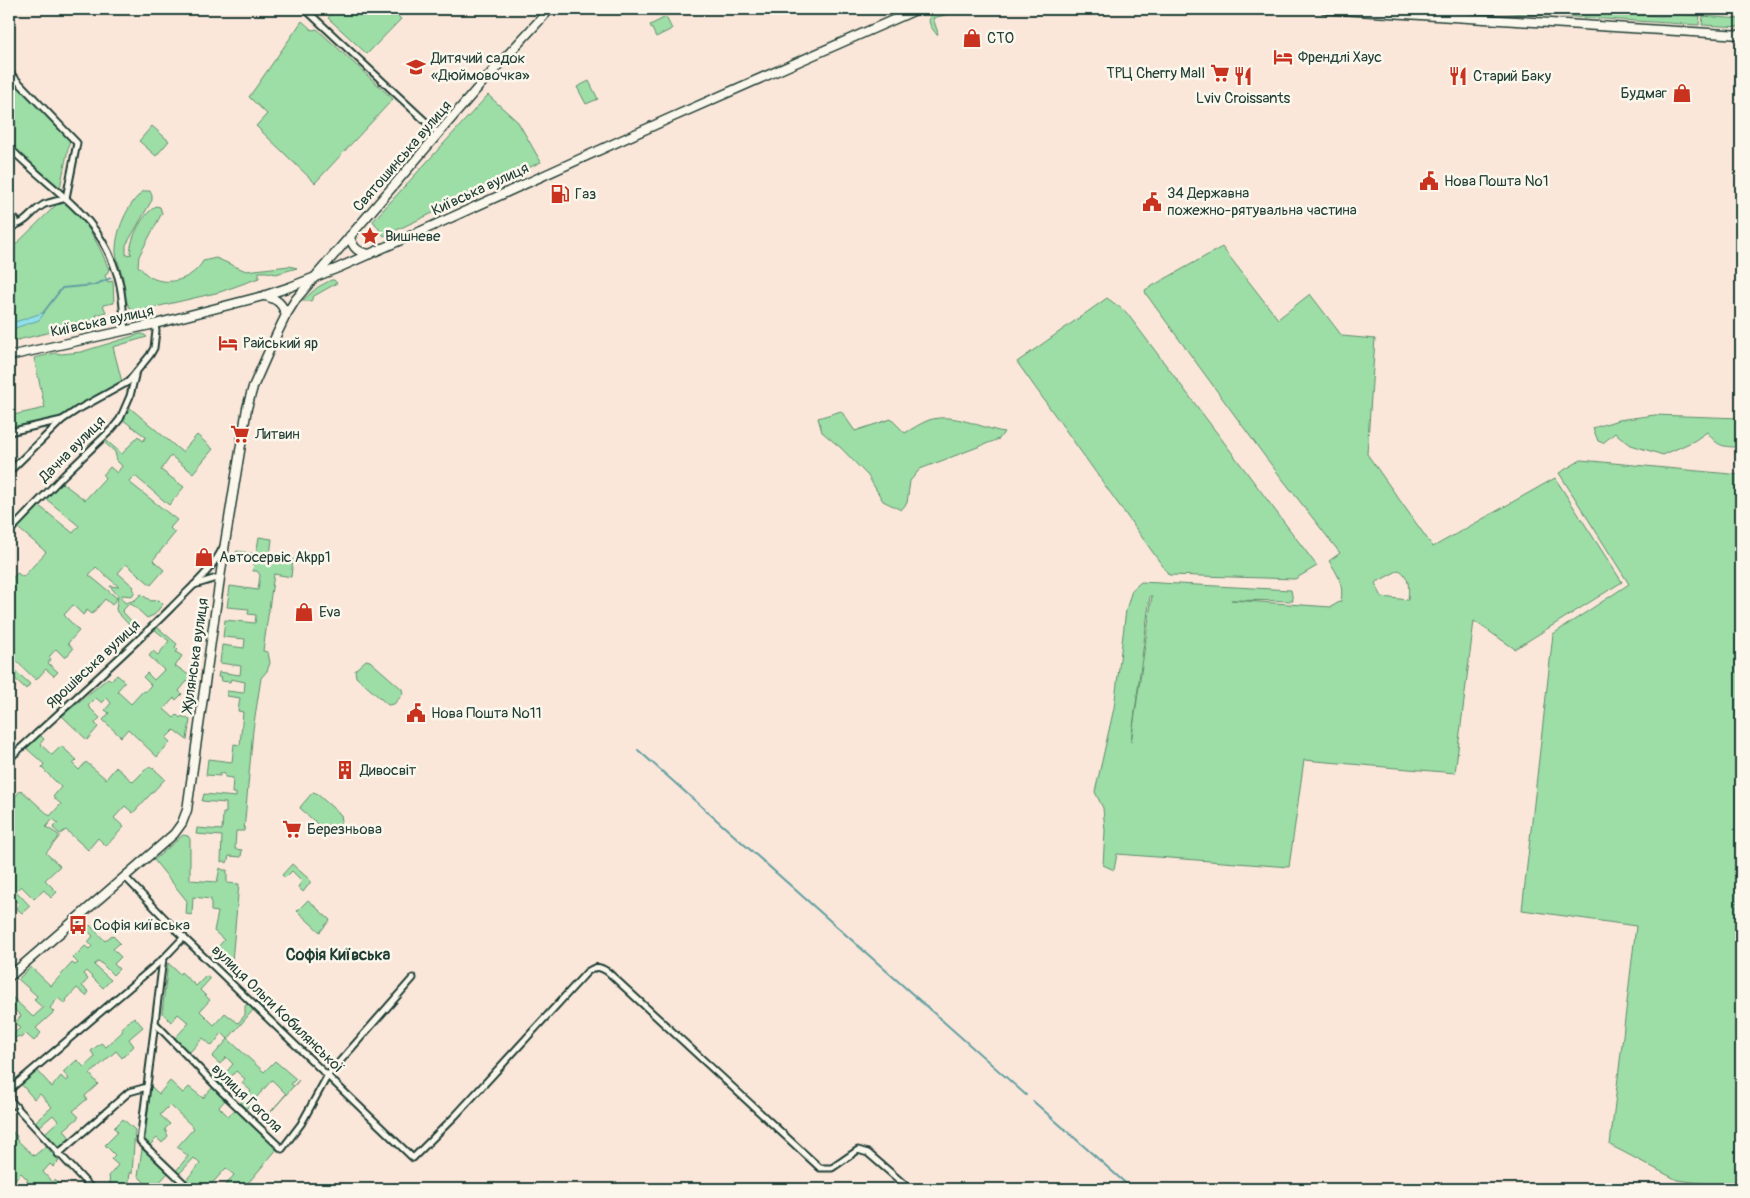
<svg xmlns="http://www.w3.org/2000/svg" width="1750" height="1198" font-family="Pangolin,sans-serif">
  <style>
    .green { fill: #9ddda6; stroke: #5e8d6d; fill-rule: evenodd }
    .water { fill: #90e0ec; stroke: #639fa2 }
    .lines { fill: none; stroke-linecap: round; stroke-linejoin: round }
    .stream { stroke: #639fa2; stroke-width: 2 }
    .street-casing { stroke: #1f3d34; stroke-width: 9 }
    .secondary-casing { stroke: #1f3d34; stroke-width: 11 }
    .street { stroke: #fbf7ec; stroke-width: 5 }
    .secondary { stroke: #fbf7ec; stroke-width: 8 }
    .labels { text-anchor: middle; stroke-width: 5; stroke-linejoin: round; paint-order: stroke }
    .poi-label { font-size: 15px; fill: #1f3d34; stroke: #fbf7ec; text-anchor: start }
    .street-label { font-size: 15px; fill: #1f3d34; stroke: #fbf7ec }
    .neighbourhood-label { font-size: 16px; font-weight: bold; fill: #1f3d34; stroke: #fbf7ec }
  </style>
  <rect width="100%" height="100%" fill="#fbe7da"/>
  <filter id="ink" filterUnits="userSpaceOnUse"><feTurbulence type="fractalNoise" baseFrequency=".02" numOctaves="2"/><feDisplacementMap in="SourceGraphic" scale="10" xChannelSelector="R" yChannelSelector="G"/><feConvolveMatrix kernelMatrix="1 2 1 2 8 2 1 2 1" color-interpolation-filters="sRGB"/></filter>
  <g filter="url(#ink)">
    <g class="green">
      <path d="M336,9H390L401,19L367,54L328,18Z"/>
      <path d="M963,9H969L933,18L938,33L937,35C932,28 926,23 931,14Z"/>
      <path d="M1448,9H1552L1660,16L1680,15L1700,16L1699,25Z"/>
      <path d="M1703,16L1741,19V27L1702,25Z"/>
      <path d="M666,17L672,29L656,37L650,25Z"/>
      <path d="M302,21L312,30L317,29L393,99L315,183L256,126L267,114L249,97Z"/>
      <path d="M9,76L70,139L60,188L9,143Z"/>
      <path d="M589,81L598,99L586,104L577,87Z"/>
      <path d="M488,95L518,122L541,162L384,236L373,221Z"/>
      <path d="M152,126L169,141L156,156L139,141Z"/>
      <path d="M144,191H150L152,195V200L126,245V255L132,254L130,253C131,236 142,215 156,206L160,207L162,213L139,256L138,266C142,269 146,275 150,277C169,287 193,279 203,261L216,258L246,271L289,266L297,268L276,274L267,272H259V278L220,292L134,312C124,304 126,295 124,284C123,274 117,262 116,253C115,233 127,203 144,191Z"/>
      <path d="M61,202C80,207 103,252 109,270L105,276L108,282L113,281L114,303L103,305L106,312L96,315L98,321L9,342V251L56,205Z"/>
      <path d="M1222,247L1278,319L1310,294L1342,336L1375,339L1367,454L1433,547L1555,478L1622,582L1515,649L1474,621L1455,773L1304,760L1289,867L1117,854L1114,870L1103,865L1105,831L1103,808L1095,792L1114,708L1126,610L1132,590L1141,582L1291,590L1293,601L1231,600L1331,607L1341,601C1344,585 1338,574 1329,561L1340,553L1266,458L1146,294L1145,290ZM1399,570C1410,576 1409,589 1408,600L1382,597L1375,583ZM1150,596H1152L1131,742Z"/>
      <path d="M331,280H334L337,283L314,296L311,301H302L318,287Z"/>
      <path d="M1107,298L1126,312L1317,566L1295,579L1169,575L1017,362Z"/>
      <path d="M140,334H143L147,337L113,347L122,382L60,417L9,429V416L45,408L34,358L55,353L61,354L81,352Z"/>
      <path d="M129,407L182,452L197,435L213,449L193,473L171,456L161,470L184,487L169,505L135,476L129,482L177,520L170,528L175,533L153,560L164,570L151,585L126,564L118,573L134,587L133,589L135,591L132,596L122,595L121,599L126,603L135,600L141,594L151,601L159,600L163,604L154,615L147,618L133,605L129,604L122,611L137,627L133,629L117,612L116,609L118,596L110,586L118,587V586L96,567L89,575L117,598L112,605L105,599L92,614L87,610L83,615L73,605L64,615L79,631L68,643L73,649L65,658L56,649L49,657L51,659L48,663L58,672L54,676L46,669L36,680L14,659L9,664V582L17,573L23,577L46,552L18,528L38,505L73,533L79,526L45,498L61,482L85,500L105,478L103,475L110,467L117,473L122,466L117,461L115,452L105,443L107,441L122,454L138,436L143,441L146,437L123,420Z"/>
      <path d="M841,411L855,431L891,419L905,433C912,429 921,423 929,420C954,412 980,428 1004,432L999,439L920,469L910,481L907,503L901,510L883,501L868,476L841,448L822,432L818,418Z"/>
      <path d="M1655,415L1741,418V447C1723,447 1718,447 1707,432L1694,441L1663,455L1631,445L1615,433L1603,443L1598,441L1593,428L1618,420Z"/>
      <path d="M1581,460L1741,475V1188L1677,1180L1610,1145L1636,926L1522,910L1553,634L1629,584L1559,473Z"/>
      <path d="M259,537L272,539L270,556L293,559L291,577L274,574L263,651L268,652L270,663L267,671L261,678L253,730L244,831H236L235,849L242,850L241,857L229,856L227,863L224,861L221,862L222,836L196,834L197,828L222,830L223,813H226V803L202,801L204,794L236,797V793H232L233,778L225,777V774L220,773V776L206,775L208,759L232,762L234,744L240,745L243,712L238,711L240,698L227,696V691L244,693L245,682L231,679L230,682L221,681L222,677H218L219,672L240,675L241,666L220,663L222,645L244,648L245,639L223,637L225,620L255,623L256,615L248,614L249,609L227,607L230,586L258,590L260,575L257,571H253L254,562L253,557L238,555L236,552L237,551L256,554Z"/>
      <path d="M157,627L177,644L175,647L178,650L176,652L182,656L174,668L176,666L197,681V685L188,680L179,691L182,694L176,700L174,698L164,709L174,718L177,715L180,718L182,716L190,720L187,740L174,730L166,738L170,742L157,757L128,729L121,737L103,720L109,713L105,710L111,703L107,698L102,703L96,698L88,706L100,718L95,723L98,727L87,740L62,716L108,678L111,680L117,675L125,682L117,691L131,704L143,691L145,692L151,685L143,677L147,673L154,680L164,670L149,656L153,651L158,655L169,641L155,630Z"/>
      <path d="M366,660L370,661L402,689L403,694L394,704L388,705L356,677L355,670Z"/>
      <path d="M9,665L30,684L26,689L9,673Z"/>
      <path d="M40,735L44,739L40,744L52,755L61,746L77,760L73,764L79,770L86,762L106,779L116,767L133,782L148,767L153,768L165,779L133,813L125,806L114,818L124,827L106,846L98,838L88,850L66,830L60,834L53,828L58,823L53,819L46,827L59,835V837L46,853L60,866L45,880L57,892L51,898L44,890L34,899L21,886L16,891L30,906L22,913L16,908L19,904L12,898L9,902V795L13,799L21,790L50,816L61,804L53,797L61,787L42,768L44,764L26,748Z"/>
      <path d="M313,792L316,793L341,815L342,821L332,831L327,833L300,808L301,806Z"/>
      <path d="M183,835L188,836L190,839V880L217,882L220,868L223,870H227V883L239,884L231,972L212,954L224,940L214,931L218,912L211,911V899L193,897L192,915L186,914L187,901L154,860Z"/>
      <path d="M292,864L310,880V883L303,892L298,887L302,881L292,871L285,878L282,875Z"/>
      <path d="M308,900L330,920L320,932L297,911Z"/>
      <path d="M90,925L105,941L112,935L120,943L113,949L121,957L114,964L119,969L113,975L99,961L94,965L111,980L103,988L86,971L83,974L88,979L82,986L89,992L86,996L77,988L66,1000L67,1001L65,1004L58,998L50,1008L54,1012L36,1028L41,1033L34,1041L25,1033L21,1038L18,1036L14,1040L17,1042L9,1050V1038L20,1028L15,1023L21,1016L13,1008L15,1006L9,1000V994L33,1017L43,1008L34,1000L37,996L18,979L31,967L51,986L72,963L75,965L78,963L73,958L85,946L89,949L92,946L88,942L93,936L86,929Z"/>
      <path d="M168,963L180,974L181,972L196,986L206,976L210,979L200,990L210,1000L200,1011L214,1025L225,1013L238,1023L245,1015V1006L248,1003L254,1009L228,1039L264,1072L275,1061L296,1079L291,1084L294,1086L299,1080L261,1123L286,1094L272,1080L246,1109L240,1103L251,1091L242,1083L245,1079L236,1071L223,1086L218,1082L233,1064L226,1057L220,1064L212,1057L228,1039L222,1033L212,1046L203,1038L189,1053L175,1038L189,1023L178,1014L171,1022L162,1013Z"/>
      <path d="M134,1017L143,1027L129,1039L134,1046L122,1058L116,1051L90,1074L98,1084L85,1096L87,1099L73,1111L79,1117L64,1130L70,1138L58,1148L45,1133L58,1121L53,1115L39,1127L35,1122L52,1107L40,1094L34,1099L21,1084L37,1070L52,1087L61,1076L66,1081L69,1079L63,1072L77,1060L84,1067L95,1057L91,1051L101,1043L106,1047L123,1031L121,1028Z"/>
      <path d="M170,1081L183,1093L189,1087L203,1098L214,1086L227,1098L219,1107L228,1116L237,1108L278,1148L243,1189H222L234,1175L226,1168L207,1189H195L186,1180L200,1164L194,1158L179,1174L176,1171L188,1156L177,1147L194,1128L170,1105L160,1115L170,1124L165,1129L168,1136L162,1143L157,1138L150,1145L145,1139L151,1086L159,1094Z"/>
      <path d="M123,1119L135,1130L132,1174L130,1172L128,1189H105L110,1184L109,1176L118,1165L111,1159L115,1155L105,1145L118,1132L114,1128Z"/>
      <path d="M9,1129L17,1136L16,1139L34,1156L46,1146L59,1161L53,1167L50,1164L43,1172L52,1182L55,1180L64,1189H20L28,1180L21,1173L9,1186Z"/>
      <path d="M142,1149L168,1173L156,1186L158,1189H151L138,1176Z"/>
    </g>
    <path class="water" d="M45,312L39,320L9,330V324Z"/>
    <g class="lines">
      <g class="stream">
        <path d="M43,313L62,288L94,285L111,278"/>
        <path d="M638,750L1026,1095"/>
        <path d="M1033,1101L1132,1189"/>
      </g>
      <g class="street-casing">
        <g id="street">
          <path d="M305,9L439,134"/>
          <path d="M9,72L77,143L66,198"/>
          <path d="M9,147C53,193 98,211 118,277C123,293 123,313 125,330"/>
          <path d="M9,218L13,217L16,220L15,226"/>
          <path d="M9,227C29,223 28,214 43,205C46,203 61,200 66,198"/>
          <path d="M9,432L62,420"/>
          <path d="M9,472L62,420L77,410L128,382L150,355L154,348L156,331L155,324"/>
          <path d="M9,532L64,475L112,429L120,419L130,396L135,376"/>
          <path d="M194,585L220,577"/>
          <path d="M9,759C63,709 119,660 171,608C189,589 212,571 223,547"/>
          <path d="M126,878L179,933L413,1158L456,1115L587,972C596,966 599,966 608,972L820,1168H832L858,1150L868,1153L906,1186L908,1189"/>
          <path d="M163,959L140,1141L190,1189"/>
          <path d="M155,1023L223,1093L282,1149L301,1124L328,1075L413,978"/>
          <path d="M9,1090L163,959L184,937"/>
          <path d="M9,1099L92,1189"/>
          <path d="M58,1154L129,1092L147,1087"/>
        </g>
      </g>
      <g class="secondary-casing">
        <g id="secondary">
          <path d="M1325,9L1741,35"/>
          <path d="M350,236C352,247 358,253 370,254"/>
          <path d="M265,296C277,299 282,303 286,315"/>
          <path d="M9,356L155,324L263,296L290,287L338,268L437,224L668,119L918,9"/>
          <path d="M9,977L174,834L182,823L187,810L225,543L247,408L253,387L272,344L286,315L296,299L481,84L550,9"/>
        </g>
      </g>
      <use href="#street" class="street"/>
      <use href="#secondary" class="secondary"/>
    </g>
  </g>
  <defs>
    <g id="shop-bare" transform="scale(1.5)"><path d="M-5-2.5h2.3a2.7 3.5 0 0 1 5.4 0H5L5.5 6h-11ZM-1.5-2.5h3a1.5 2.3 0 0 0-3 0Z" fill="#c8321e" stroke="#fbf7ec" stroke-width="2.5" paint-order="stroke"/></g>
    <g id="hotel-bare" transform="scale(1.5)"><path d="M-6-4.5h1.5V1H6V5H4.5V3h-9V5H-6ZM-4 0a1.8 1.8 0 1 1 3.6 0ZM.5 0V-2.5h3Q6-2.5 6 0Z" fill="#c8321e" stroke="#fbf7ec" stroke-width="2.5" paint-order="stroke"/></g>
    <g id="school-bare" transform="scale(1.5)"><path d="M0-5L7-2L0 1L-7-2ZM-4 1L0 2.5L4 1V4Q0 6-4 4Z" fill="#c8321e" stroke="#fbf7ec" stroke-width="2.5" paint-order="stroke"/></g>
    <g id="supermarket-bare" transform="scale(1.5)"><path d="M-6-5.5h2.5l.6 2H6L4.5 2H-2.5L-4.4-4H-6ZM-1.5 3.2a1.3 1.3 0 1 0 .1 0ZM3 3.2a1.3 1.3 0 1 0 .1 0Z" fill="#c8321e" stroke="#fbf7ec" stroke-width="2.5" paint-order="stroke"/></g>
    <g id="restaurant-bare" transform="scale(1.5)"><path d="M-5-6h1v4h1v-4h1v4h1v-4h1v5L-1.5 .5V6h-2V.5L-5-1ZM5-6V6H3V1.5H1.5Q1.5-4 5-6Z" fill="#c8321e" stroke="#fbf7ec" stroke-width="2.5" paint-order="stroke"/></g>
    <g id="civic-bare" transform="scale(1.5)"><path d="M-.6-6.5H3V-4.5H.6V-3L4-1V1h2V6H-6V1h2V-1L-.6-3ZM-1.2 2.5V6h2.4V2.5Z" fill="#c8321e" stroke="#fbf7ec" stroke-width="2.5" paint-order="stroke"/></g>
    <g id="fuel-bare" transform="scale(1.5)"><path d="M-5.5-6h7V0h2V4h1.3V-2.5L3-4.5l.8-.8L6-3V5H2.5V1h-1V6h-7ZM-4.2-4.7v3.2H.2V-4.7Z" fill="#c8321e" stroke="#fbf7ec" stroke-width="2.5" paint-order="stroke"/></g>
    <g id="sight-bare" transform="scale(1.5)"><path d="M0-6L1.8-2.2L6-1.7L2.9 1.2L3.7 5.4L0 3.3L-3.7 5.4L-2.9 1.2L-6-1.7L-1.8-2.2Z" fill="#c8321e" stroke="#fbf7ec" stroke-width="2.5" paint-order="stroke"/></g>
    <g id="building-bare" transform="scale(1.5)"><path d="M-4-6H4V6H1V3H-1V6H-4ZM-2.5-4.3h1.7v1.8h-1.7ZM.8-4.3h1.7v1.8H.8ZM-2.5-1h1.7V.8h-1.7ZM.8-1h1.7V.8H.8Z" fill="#c8321e" stroke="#fbf7ec" stroke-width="2.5" paint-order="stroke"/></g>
    <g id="bus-bare" transform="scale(1.5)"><path d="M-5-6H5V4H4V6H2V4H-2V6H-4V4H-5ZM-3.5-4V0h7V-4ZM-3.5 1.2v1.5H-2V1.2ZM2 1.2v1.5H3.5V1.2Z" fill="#c8321e" stroke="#fbf7ec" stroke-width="2.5" paint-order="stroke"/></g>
  </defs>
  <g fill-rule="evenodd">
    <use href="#shop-bare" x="972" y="38"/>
    <use href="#hotel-bare" x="1283" y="57"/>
    <use href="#school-bare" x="416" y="67"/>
    <use href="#supermarket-bare" x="1220" y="73"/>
    <use href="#restaurant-bare" x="1243" y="76"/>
    <use href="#restaurant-bare" x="1458" y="76"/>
    <use href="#shop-bare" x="1682" y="93"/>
    <use href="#civic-bare" x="1429" y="181"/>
    <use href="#fuel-bare" x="560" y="194"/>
    <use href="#civic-bare" x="1152" y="202"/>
    <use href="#sight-bare" x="370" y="236"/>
    <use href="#hotel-bare" x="228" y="343"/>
    <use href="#supermarket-bare" x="240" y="434"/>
    <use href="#shop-bare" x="204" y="557"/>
    <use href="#shop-bare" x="304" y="612"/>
    <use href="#civic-bare" x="416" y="713"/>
    <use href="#building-bare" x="345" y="770"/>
    <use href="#supermarket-bare" x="292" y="829"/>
    <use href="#bus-bare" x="78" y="925"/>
  </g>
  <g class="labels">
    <g class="poi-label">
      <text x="987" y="43">СТО</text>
      <text x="1298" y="62">Френдлі Хаус</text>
      <text x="431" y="63">Дитячий садок<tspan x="431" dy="17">«Дюймовочка»</tspan></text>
      <text x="1205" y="78" text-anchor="end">ТРЦ Cherry Mall</text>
      <text x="1473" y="81">Старий Баку</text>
      <text x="1667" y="98" text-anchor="end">Будмаг</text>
      <text x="1243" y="103" text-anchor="middle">Lviv Croissants</text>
      <text x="1444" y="186">Нова Пошта №1</text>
      <text x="1167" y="198">34 Державна<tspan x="1167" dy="17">пожежно-рятувальна частина</tspan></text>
      <text x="575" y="199">Газ</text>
      <text x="385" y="241">Вишневе</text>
      <text x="243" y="348">Райський яр</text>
      <text x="255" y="439">Литвин</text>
      <text x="219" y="562">Автосервіс Akpp1</text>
      <text x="319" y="617">Eva</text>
      <text x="431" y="718">Нова Пошта №11</text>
      <text x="360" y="775">Дивосвіт</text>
      <text x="307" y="834">Березньова</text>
      <text x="93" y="930">Софія київська</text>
    </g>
    <g class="street-label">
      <text transform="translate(402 156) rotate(-49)" y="5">Святошинська вулиця</text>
      <text transform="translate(480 189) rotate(-25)" y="5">Київська вулиця</text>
      <text transform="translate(102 321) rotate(-12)" y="5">Київська вулиця</text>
      <text transform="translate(72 449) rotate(-45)" y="5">Дачна вулиця</text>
      <text transform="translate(195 655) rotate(-82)" y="5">Жулянська вулиця</text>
      <text transform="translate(93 664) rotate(-43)" y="5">Ярошівська вулиця</text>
      <text transform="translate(278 1009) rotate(44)" y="5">вулиця Ольги Кобилянської</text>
      <text transform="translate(247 1098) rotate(44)" y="5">вулиця Гоголя</text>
    </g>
    <g class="neighbourhood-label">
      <text x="338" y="960">Софія Київська</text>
    </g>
  </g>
  <rect width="1750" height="1198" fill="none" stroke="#fbf7ec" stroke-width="30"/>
  <rect x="15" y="15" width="1720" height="1168" fill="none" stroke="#1f3d34" stroke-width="2" filter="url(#ink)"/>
</svg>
